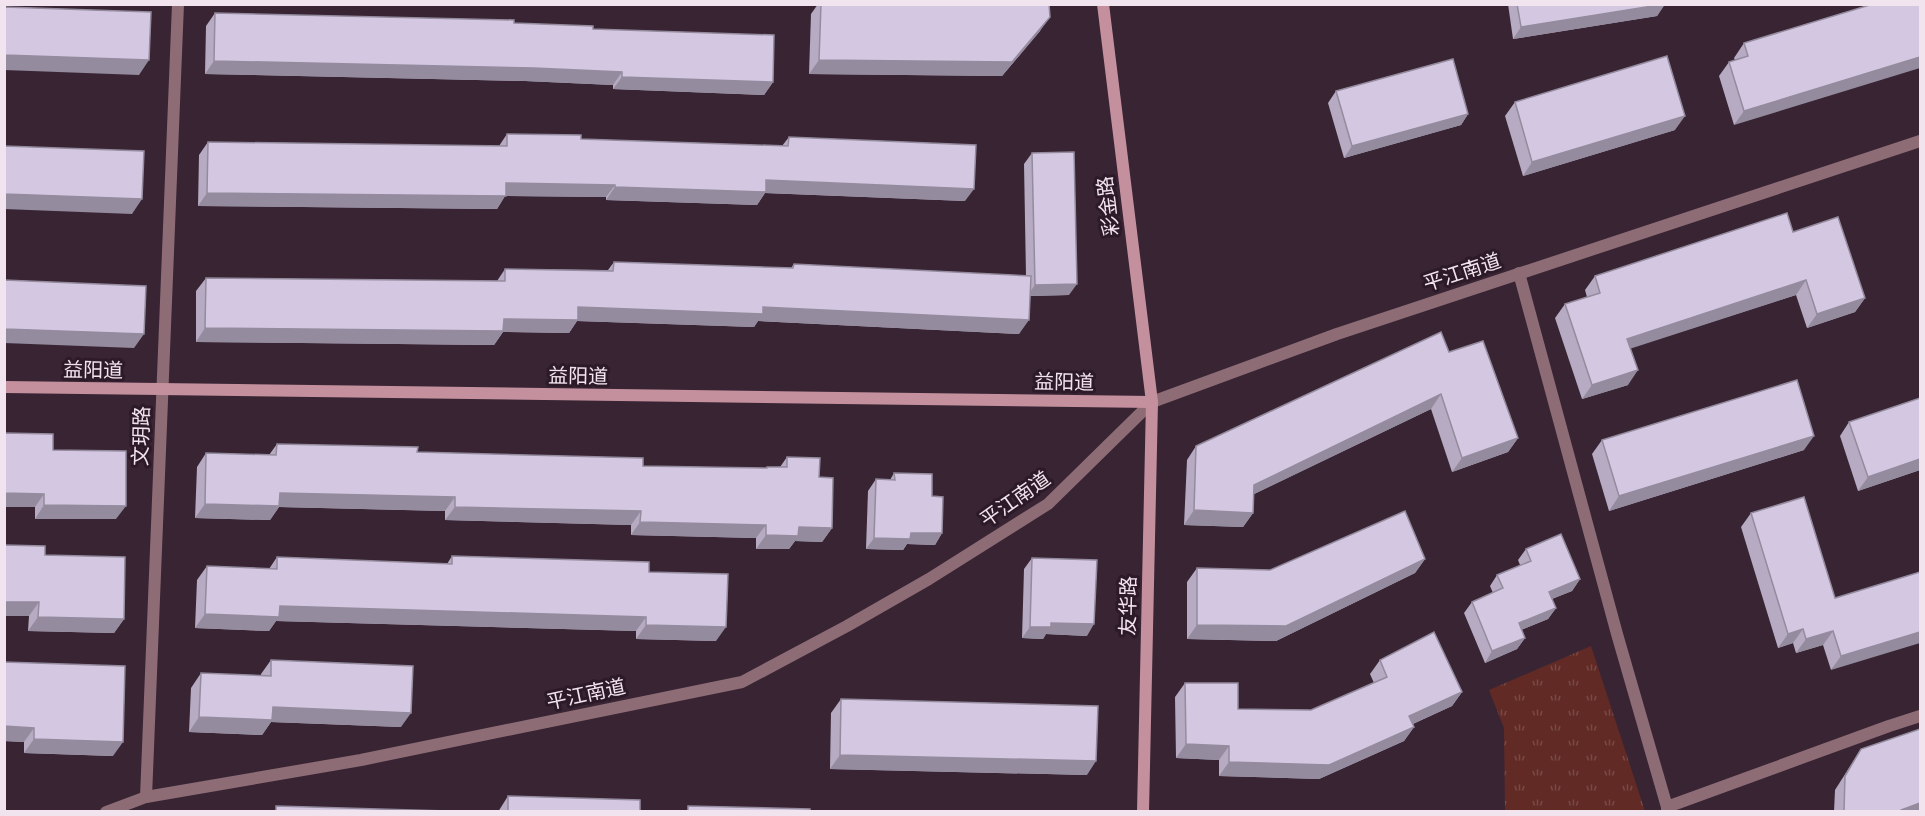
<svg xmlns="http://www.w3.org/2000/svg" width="1925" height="816" font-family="Bitter,'Noto Sans SC',serif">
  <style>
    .park { fill: url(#park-tufts) }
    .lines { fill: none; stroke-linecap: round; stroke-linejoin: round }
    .street { stroke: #8d6c75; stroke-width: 12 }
    .secondary { stroke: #c4909e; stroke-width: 12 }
    .wall { fill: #b6abc2 }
    .shaded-wall { fill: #948b9e }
    .building { fill: #d4c7e1; stroke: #948b9e; stroke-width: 1.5 }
    .labels { text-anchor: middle; stroke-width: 6; stroke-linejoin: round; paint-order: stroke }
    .street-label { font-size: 20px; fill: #f2e4ee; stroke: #2d1a29 }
  </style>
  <defs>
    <pattern id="park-tufts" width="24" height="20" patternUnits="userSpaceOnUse" patternTransform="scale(1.5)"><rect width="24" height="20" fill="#612a25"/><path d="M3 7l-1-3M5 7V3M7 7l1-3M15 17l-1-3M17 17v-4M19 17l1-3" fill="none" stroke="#784945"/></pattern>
  </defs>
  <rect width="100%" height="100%" fill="#382433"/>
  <path class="park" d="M1591,646L1645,811H1505L1504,728L1489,690Z"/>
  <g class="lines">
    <g class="street">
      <path d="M1519,273L1617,634L1667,807V812"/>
      <path d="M146,797L178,4"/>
      <path d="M1667,807L1889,726L1920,716"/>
      <path d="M106,812L146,797L361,760L742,682L847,626L929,579L1048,504L1152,402L1337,334L1920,141"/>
    </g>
    <g class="secondary">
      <path d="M1103,4L1152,402L1143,812"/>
      <path d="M4,387L1152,402"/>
    </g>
  </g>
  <g class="wall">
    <path d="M818,4H1049L1040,31L1002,76L809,74L811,14Z"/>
    <path d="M1508,4H1665L1657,16L1513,39Z"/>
    <path d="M1873,4L1734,125L1719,76L1729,62L1735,60L1734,58L1744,43Z"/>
    <path d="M215,13L514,23L593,29L773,82L764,95L613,89V85L525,81L205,74L206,26Z"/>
    <path d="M1336,91L1468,114L1461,125L1344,158L1328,103Z"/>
    <path d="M1515,102L1675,130L1523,176L1505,116Z"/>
    <path d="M507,134L581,139L782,146L789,137L965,201L765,193L757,205L606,200V197L505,196L497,209L198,206L199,155L208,142L499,146Z"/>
    <path d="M1032,153L1069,295L1030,296L1019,334L758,321L754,327L577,321L569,333L503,332L494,345L196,342V291L206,278L497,281L505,269L608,270L614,262L791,268L794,264L1026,276L1024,164Z"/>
    <path d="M1793,232L1865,298L1855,312L1807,328L1796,295L1630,348L1628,385L1582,399L1555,318L1565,304L1587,297L1585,290L1595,276Z"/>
    <path d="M1449,352L1518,438L1508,452L1452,472L1431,409L1254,494L1253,513L1243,527L1184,525L1187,460L1196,446Z"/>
    <path d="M1920,398V470L1858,491L1840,436L1849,422Z"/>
    <path d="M4,433L53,450L116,519H35V507H4Z"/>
    <path d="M1602,440L1804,450L1609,511L1592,454Z"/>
    <path d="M277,444L643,466L766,468L767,467H780L787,457L819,477L832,528L822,542L795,541L789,549H756V538L631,535V525L445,520V511L279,507L270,520L195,518L197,467L206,453L269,455Z"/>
    <path d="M894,473L932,496L942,533L935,545L907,544L903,550L866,549L868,491L876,479L890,480Z"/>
    <path d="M1751,513L1835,598L1920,572L1831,670L1823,645L1796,653L1793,643L1778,648L1741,527Z"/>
    <path d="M4,545L45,555L124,619L114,633L28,631L29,616H4Z"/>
    <path d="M1526,549L1580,579L1572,591L1552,599L1556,608L1548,619L1521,630L1525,638L1517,649L1485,663L1464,613L1472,602L1493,593L1490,586L1497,575L1520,565L1518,560Z"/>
    <path d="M452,556L649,572L716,641L636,639V631L276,621L269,631L195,628L197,580L207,566L269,569L277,557L447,564Z"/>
    <path d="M1032,558L1087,636L1046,634L1043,639L1022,638L1024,569Z"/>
    <path d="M1425,559L1415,573L1276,641L1187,639V582L1197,568L1270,570Z"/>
    <path d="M271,660L401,727L271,722L262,735L189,732L191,688L201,673L261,676V674Z"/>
    <path d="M1380,660L1462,692L1452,706L1413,724L1414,727L1404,741L1319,779L1219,776V760L1176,758L1175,697L1185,683L1238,709L1311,710L1374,683L1370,674Z"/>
    <path d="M4,662L113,756L24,753V742L4,741Z"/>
    <path d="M841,699L1087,775L830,769L831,713Z"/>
    <path d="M1861,749L1920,812H1834L1835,790Z"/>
    <path d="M508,796L640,812H498Z"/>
  </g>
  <g class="shaded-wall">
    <path d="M1665,4L1657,16L1513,39L1521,27Z"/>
    <path d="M1050,17L1040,31L1002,76L809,74L819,60Z"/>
    <path d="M4,55L149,60L139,75L4,70Z"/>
    <path d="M1920,57V68L1734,125L1744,111Z"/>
    <path d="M214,61L534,68L622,72L613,85L525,81L205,74Z"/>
    <path d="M622,77L773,82L764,95L613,89Z"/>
    <path d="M1468,114L1461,125L1344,158L1352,146Z"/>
    <path d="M1685,116L1675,130L1523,176L1532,162Z"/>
    <path d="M766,180L974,189L965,201L765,193L757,205L606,200L615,187Z"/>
    <path d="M506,183L615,185L606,197L505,196L497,209L198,206L207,193Z"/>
    <path d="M4,194L142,199L132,214L4,209Z"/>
    <path d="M1806,280L1796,295L1617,353L1627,339Z"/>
    <path d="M1077,284L1069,295L1027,296L1035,285Z"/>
    <path d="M1865,298L1855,312L1807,328L1817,314Z"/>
    <path d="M578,307H763L1029,320L1019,334L758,321L754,327L577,321L569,333L503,332L494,345L196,342L205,328L504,319Z"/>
    <path d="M4,329L144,334L134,348L4,343Z"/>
    <path d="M1638,370L1628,385L1582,399L1592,385Z"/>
    <path d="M1441,394L1431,409L1244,499L1254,485Z"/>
    <path d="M1814,436L1804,450L1609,511L1619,496Z"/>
    <path d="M1518,438L1508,452L1452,472L1462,458Z"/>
    <path d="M1920,459V470L1858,491L1868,477Z"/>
    <path d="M4,493L44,494L35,507H4Z"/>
    <path d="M280,493L455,497L445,511L279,507L270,520L195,518L205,504Z"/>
    <path d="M44,505L126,506L116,519H35Z"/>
    <path d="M455,507L641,511L631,525L445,520Z"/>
    <path d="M1194,510L1253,513L1243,527L1184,525Z"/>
    <path d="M640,522L766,525L756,538L631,535Z"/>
    <path d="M799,527L832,528L822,542L795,541L789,549H756L766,535Z"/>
    <path d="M911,533H942L935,545L907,544L903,550L866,549L874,538Z"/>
    <path d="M1425,559L1415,573L1276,641L1187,639L1197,625Z"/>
    <path d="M1580,579L1572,591L1541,603L1549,592Z"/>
    <path d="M4,602H39L29,616H4Z"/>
    <path d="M280,606L646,617L636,631L276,621L269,631L195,628L205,614Z"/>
    <path d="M1556,608L1548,619L1511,634L1519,623Z"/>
    <path d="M38,617L124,619L114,633L28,631Z"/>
    <path d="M1051,623L1094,624L1087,636L1046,634L1043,639L1022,638L1030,627Z"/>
    <path d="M646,625L726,627L716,641L636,639Z"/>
    <path d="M1803,629L1793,643L1778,648L1788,634Z"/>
    <path d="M1833,631L1823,645L1796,653L1806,639Z"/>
    <path d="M1920,632V643L1831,670L1841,656Z"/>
    <path d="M1525,638L1517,649L1485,663L1492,651Z"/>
    <path d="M1462,692L1452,706L1399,730L1409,716Z"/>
    <path d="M273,707L411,713L401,727L271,722L262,735L189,732L199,717Z"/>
    <path d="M4,726L34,728L24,742L4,741Z"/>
    <path d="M1414,727L1404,741L1319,779L1219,776L1229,762Z"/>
    <path d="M34,739L123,742L113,756L24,753Z"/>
    <path d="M1186,744L1229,746L1219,760L1176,758Z"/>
    <path d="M840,755L1096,761L1087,775L830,769Z"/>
    <path d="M1920,803V812H1900L1901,810Z"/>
  </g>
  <g class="building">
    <path d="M821,4H1049L1050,17L1012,62L819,60Z"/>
    <path d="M1517,4H1665L1521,27Z"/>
    <path d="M1873,4H1920V57L1744,111L1729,62L1748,56L1744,43Z"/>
    <path d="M4,7L151,12L149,60L4,55Z"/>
    <path d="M215,13L514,20V23L593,26V29L774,35L773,82L622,77V72L534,68L214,61Z"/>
    <path d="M1667,56L1685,116L1532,162L1515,102Z"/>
    <path d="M1453,59L1468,114L1352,146L1336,91Z"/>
    <path d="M507,134L581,135V139L788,146L789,137L976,145L974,189L766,180V192L615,187V185L506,183V196L207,193L208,142L507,146Z"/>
    <path d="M4,146L144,151L142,199L4,194Z"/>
    <path d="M1074,152L1077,284L1035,285L1032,153Z"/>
    <path d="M1787,213L1793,232L1838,217L1865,298L1817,314L1806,280L1627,339L1638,370L1592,385L1565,304L1600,293L1595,276Z"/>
    <path d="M614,262L793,268L794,264L1031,276L1029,320L763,307V314L578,307V320L504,319L503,331L205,328L206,278L505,281V269L613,271Z"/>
    <path d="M4,280L146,286L144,334L4,329Z"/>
    <path d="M1441,332L1449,352L1483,341L1518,438L1462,458L1441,394L1254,485L1253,513L1194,510L1196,446Z"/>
    <path d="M1797,380L1814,436L1619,496L1602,440Z"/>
    <path d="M1920,398V459L1868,477L1849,422Z"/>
    <path d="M4,433L53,434V450L126,451V506L44,505V494L4,493Z"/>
    <path d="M277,444L418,447L417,452L643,458V466L767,468V467H787V457L820,458L819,477L833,478L832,528L799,527L798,536L766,535V525L640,522L641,511L455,507V497L280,493L279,506L205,504L206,453L276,455Z"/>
    <path d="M894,473L932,474V496L943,497L942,533H911L910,539L874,538L876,479L895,480Z"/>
    <path d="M1804,497L1835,598L1920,572V632L1841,656L1833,631L1806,639L1803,629L1788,634L1751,513Z"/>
    <path d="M1405,511L1425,559L1286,626L1197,625V568L1270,570Z"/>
    <path d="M1561,534L1580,579L1549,592L1556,608L1519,623L1525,638L1492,651L1472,602L1503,588L1497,575L1531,561L1526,549Z"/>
    <path d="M4,545L45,546V555L125,557L124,619L38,617L39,602H4Z"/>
    <path d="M452,556L649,562V572L728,574L726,627L646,625V617L280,606L279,617L205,614L207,566L277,569V557L452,564Z"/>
    <path d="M1032,558L1097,560L1094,624L1051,623V627H1030Z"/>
    <path d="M1434,632L1462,692L1409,716L1414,727L1329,765L1229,762V746L1186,744L1185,683H1238V709L1311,710L1387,677L1380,660Z"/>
    <path d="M271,660L413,666L411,713L273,707L272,720L199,717L201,673L271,676Z"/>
    <path d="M4,662L125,666L123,742L34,739V728L4,726Z"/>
    <path d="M841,699L1098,706L1096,761L840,755Z"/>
    <path d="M1920,729V803L1901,810V812H1844L1845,776L1861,749Z"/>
    <path d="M508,796L640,800V812H508Z"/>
    <path d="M276,806L482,812H276Z"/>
    <path d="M688,806L810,809V812H688Z"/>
  </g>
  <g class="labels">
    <g class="street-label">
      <text transform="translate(1108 206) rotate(-97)" y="7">彩金路</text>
      <text transform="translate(1462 272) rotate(-18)" y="7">平江南道</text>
      <text transform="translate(93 370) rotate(1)" y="7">益阳道</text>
      <text transform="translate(578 376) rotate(1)" y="7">益阳道</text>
      <text transform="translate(1064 382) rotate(1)" y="7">益阳道</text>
      <text transform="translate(141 436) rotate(-88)" y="7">文玥路</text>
      <text transform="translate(1015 499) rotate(-35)" y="7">平江南道</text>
      <text transform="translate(1128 606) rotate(-89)" y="7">友华路</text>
      <text transform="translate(586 694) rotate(-12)" y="7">平江南道</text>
    </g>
  </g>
  <rect width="1925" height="816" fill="none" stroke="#f2e4ee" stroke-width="12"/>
</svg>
